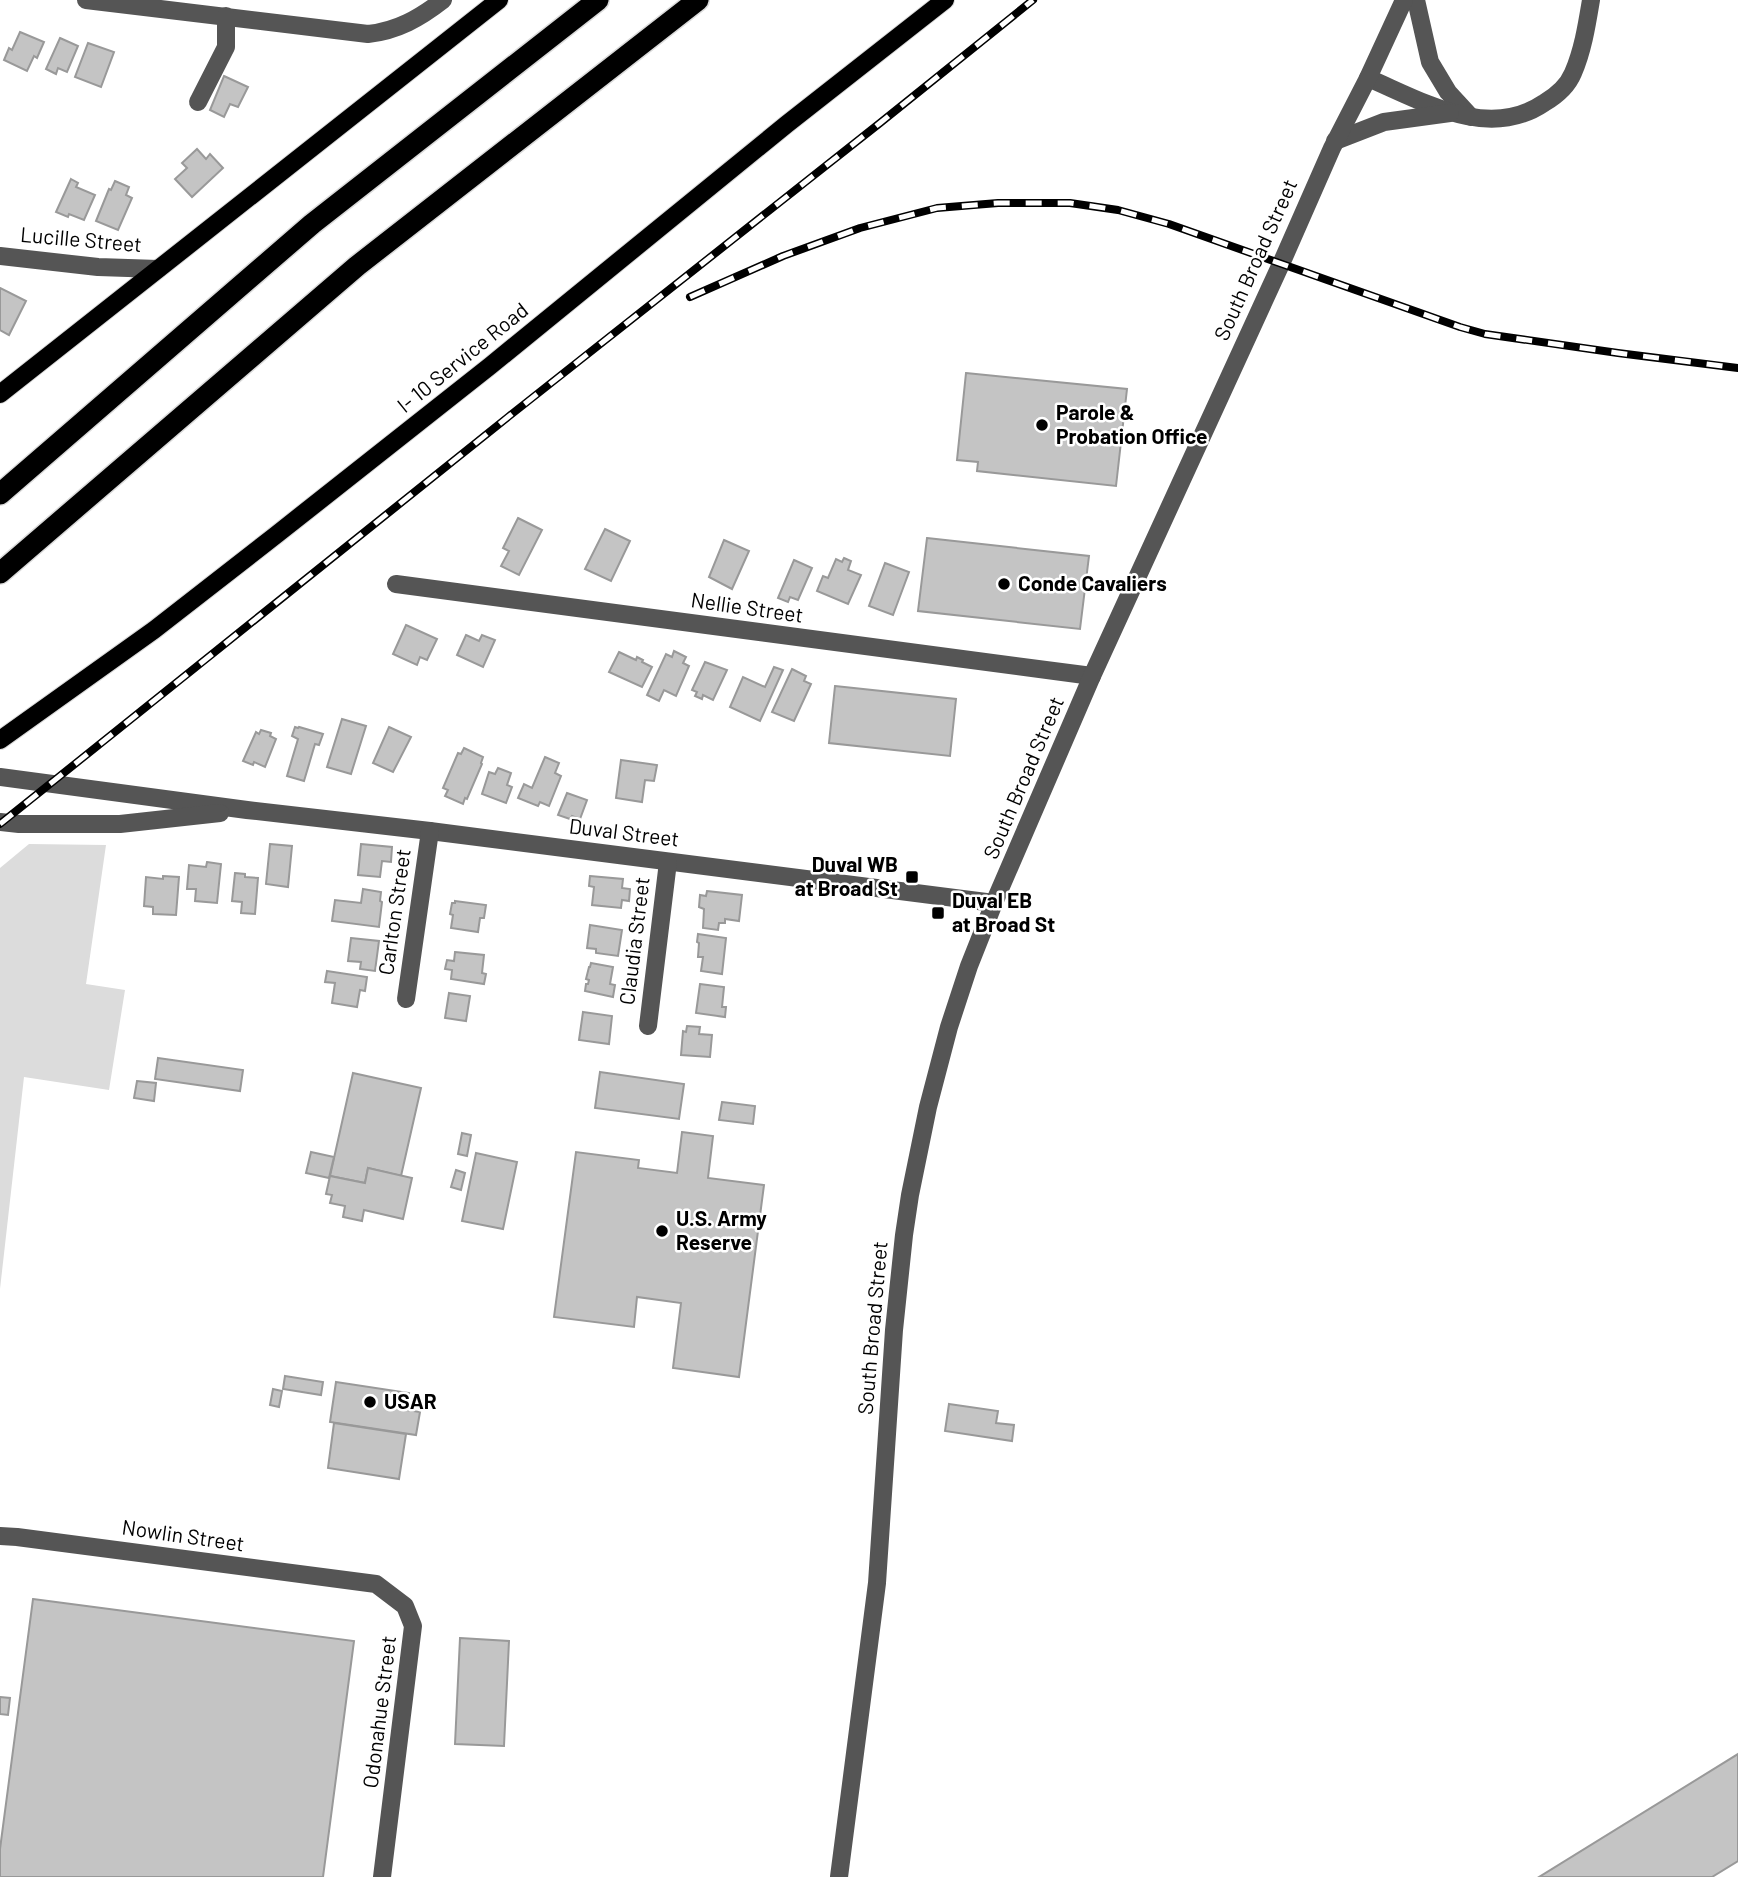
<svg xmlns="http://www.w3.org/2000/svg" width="1738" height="1877" font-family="Barlow,sans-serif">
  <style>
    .green { fill: #dcdcdc }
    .building { fill: #c4c4c4; stroke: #999; stroke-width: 2 }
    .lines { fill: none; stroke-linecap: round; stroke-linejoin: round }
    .major-casing { stroke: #dbdbdb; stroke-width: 20 }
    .highway-casing { stroke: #dbdbdb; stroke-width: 24 }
    .minor { stroke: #555; stroke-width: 18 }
    .major { stroke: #000; stroke-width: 18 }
    .highway { stroke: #000; stroke-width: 21 }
    .rail-casing { stroke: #000; stroke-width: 8 }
    .rail { stroke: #fff; stroke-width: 5; stroke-dasharray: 16; stroke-linecap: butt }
    .poi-dot { fill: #000; stroke: #fff; stroke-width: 2.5 }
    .labels { text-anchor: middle; stroke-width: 5; stroke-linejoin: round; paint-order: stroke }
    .street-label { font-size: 21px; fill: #000; stroke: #fff }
    .poi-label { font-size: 21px; font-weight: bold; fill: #000; stroke: #fff; text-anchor: start }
  </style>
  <rect width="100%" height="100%" fill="#fff"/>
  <path class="green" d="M29,844L106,845L86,984L125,990L109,1090L24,1077L0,1289V868Z"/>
  <g class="building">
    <path d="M20,32L44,42L37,58L34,56L27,71L4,60L9,48L12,50Z"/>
    <path d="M60,38L78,46L67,72L58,68L56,74L46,69Z"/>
    <path d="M88,43L114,52L101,87L75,77Z"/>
    <path d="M224,76L248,87L238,107L230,104L224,117L210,110Z"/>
    <path d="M197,149L206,159L210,154L223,168L192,197L175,179L187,168L182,163Z"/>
    <path d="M71,179L78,183L76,187L95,195L84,220L69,214L68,217L56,212Z"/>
    <path d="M115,181L129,187L126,195L132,198L118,230L96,221L109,189L111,190Z"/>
    <path d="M0,288L26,301L9,335L0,330Z"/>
    <path d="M966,373L1127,389L1116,486L977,471L978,462L957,460Z"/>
    <path d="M518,518L542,530L519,575L501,566L509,551L503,548Z"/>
    <path d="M605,529L630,541L611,581L585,569Z"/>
    <path d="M927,538L1089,556L1080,629L918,611Z"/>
    <path d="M724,540L749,551L732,589L709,577Z"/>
    <path d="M844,558L851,561L848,570L861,575L848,604L817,591L823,576L828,578L836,559L842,562Z"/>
    <path d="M794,560L812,568L798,600L790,597L788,602L778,598Z"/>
    <path d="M885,563L909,572L893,615L869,606Z"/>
    <path d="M406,625L437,639L427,660L420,657L417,665L393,654Z"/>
    <path d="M466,635L479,641L482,635L495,640L483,667L457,655Z"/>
    <path d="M674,651L686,657L683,663L689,666L676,696L664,690L659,701L647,695L666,654L672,657Z"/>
    <path d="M619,652L636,660L637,657L643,660L642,662L652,667L642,687L609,672Z"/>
    <path d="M705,662L727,670L713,700L703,695L702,699L695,696L697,692L692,690Z"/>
    <path d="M774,667L783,670L760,721L730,707L743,677L765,687Z"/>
    <path d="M792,669L806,676L804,681L811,684L794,721L772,712Z"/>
    <path d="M835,686L956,699L950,756L829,743Z"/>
    <path d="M342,719L366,726L351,774L327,767Z"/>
    <path d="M295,727L298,728L299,727L323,734L319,745L315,744L304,781L287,776L298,739L292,736Z"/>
    <path d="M389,727L411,737L393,772L373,763Z"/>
    <path d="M261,730L271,733L270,736L276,739L265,767L254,762L253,765L243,761L256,732L259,734Z"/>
    <path d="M464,748L483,757L481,763L482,764L467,799L465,798L463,804L445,796L448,790L443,788L458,753L461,754Z"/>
    <path d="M545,757L559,763L555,773L561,776L549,806L540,802L538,806L518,798L524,784L532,788Z"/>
    <path d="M621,760L657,765L654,781L645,780L642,802L616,798Z"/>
    <path d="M498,768L511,773L507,785L512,787L506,803L482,794L489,772L495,774Z"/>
    <path d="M567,793L587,800L580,819L572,816L570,819L558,815Z"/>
    <path d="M270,844L292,846L288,887L266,884Z"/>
    <path d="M361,844L392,847L391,862L382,861L380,877L358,875Z"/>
    <path d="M207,862L221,864L217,903L195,901L196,889H187L189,865L206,867Z"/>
    <path d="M235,873L245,874V877L258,878L255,914L241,913L242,902L232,901Z"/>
    <path d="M163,876L179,877L176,915L153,914V907L144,906L146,877L163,879Z"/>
    <path d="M590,876L623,879L622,888L630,889L629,901L622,900L621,908L592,905L594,887L589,886Z"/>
    <path d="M363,889L381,892L380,901L382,902L379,927L332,921L335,900L361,903Z"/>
    <path d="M707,891L742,895L739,921L725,919V923H719L718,930L703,928L704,909L699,907L700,895L706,896Z"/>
    <path d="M455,901L486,905L484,918H480L478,932L451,928L453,915L450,914L452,903H455Z"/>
    <path d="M590,925L622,930L618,956L596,953V949L587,948Z"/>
    <path d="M698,934L726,938L722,974L701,971L703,957H698L699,943L697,942Z"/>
    <path d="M351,938L379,941L375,971L360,969L361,962L348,961Z"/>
    <path d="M455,952L484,955L482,973L486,974L484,984L451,979L452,970L445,969L447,960L454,961Z"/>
    <path d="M591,963L613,967L610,984L615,985L613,997L585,991L586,984H588L589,980L586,979L589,967H590Z"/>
    <path d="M327,971L367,977L365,991L360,990L357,1007L332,1003L335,983L325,982Z"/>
    <path d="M700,984L724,987L722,1007H726L725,1017L696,1013Z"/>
    <path d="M449,993L470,996L466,1021L445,1018Z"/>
    <path d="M583,1012L612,1016L609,1044L579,1040Z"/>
    <path d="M687,1026L700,1027L699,1034L712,1035L710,1057L681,1055L683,1031L686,1032Z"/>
    <path d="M158,1058L243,1070L240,1091L155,1079Z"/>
    <path d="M600,1072L684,1084L679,1119L595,1108Z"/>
    <path d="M353,1073L421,1088L401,1176L368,1168L365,1183L330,1176Z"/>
    <path d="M137,1081L156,1083L154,1101L134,1098Z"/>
    <path d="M722,1102L755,1106L753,1124L719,1120Z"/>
    <path d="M682,1132L713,1136L708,1178L764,1185L739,1377L673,1368L681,1303L637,1297L634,1327L554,1317L576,1152L639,1160L638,1168L677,1173Z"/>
    <path d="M462,1133L471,1135L467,1156L458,1154Z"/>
    <path d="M311,1152L334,1157L329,1178L306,1173Z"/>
    <path d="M476,1153L517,1162L503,1229L462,1221Z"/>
    <path d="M368,1168L412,1178L403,1219L364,1210L362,1221L343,1217L345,1206L330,1203L332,1195L326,1194L330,1176L365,1183Z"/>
    <path d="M456,1170L465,1173L461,1190L451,1187Z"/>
    <path d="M285,1376L323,1382L321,1395L283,1389Z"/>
    <path d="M336,1382L409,1393L406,1410L420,1412L416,1435L330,1422Z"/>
    <path d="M273,1389L282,1391L279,1407L270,1405Z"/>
    <path d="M949,1404L998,1411L996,1423L1014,1425L1012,1441L945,1431Z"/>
    <path d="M334,1423L406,1434L399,1479L328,1468Z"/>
    <path d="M33,1599L354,1641L323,1877H0V1849Z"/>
    <path d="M460,1638L509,1641L504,1746L455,1744Z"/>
    <path d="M0,1697L10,1698L8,1715L0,1714Z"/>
    <path d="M1738,1754V1861L1712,1877H1539Z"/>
  </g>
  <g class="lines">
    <g class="major-casing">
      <g id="major">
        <path d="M0,394L499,0"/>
        <path d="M0,740L154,630L276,535L490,366L787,124L945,0"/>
      </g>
    </g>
    <g class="highway-casing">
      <g id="highway">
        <path d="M0,494L312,224L598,0"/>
        <path d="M0,573L357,266L698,0"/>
      </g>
    </g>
    <g class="minor">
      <path d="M86,0L368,34C397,31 420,18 443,0"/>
      <path d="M1416,0L1430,62L1448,92L1471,117"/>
      <path d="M1368,78C1422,101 1488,141 1544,103C1556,96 1568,85 1573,73C1583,50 1587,24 1591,0"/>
      <path d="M198,102L226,47V16"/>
      <path d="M1335,141L1384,122L1450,113"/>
      <path d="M0,256L98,267L158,269"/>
      <path d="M396,584L1092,676"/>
      <path d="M0,777L247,810L430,831L994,903"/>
      <path d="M0,822L19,824H120L220,813"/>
      <path d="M406,999L430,831"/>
      <path d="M648,1026L668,862"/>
      <path d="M0,1536L17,1537L376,1584L405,1606L413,1626L382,1877"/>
      <path d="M839,1877L877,1583L894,1330L904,1235L910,1195L928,1107L949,1027L969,966L994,903L1092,676L1281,264L1332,148L1368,78L1404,0"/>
    </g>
    <use href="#major" class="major"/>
    <use href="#highway" class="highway"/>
    <g class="rail-casing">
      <g id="rail">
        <path d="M690,297L783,256L860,228L937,208L998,203H1070L1118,210L1169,224L1460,327L1485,334L1618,353L1738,368"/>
        <path d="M0,824L508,417L880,123L1033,0"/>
      </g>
    </g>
    <use href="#rail" class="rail"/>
  </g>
  <g class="poi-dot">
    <circle cx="1042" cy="425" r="7"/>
    <circle cx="1004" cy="584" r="7"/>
    <rect x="905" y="870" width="14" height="14" rx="3.5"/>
    <rect x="931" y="906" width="14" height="14" rx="3.5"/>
    <circle cx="662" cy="1231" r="7"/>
    <circle cx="370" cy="1402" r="7"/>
  </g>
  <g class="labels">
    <g class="street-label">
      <text transform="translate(81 240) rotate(5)" y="7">Lucille Street</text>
      <text transform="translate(1256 260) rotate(-66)" y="7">South Broad Street</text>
      <text transform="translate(463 358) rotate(-39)" y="7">I- 10 Service Road</text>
      <text transform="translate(747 608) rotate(8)" y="7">Nellie Street</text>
      <text transform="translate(1024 778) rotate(-67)" y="7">South Broad Street</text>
      <text transform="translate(624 833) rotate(7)" y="7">Duval Street</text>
      <text transform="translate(395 912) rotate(-82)" y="7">Carlton Street</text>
      <text transform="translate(635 941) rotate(-83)" y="7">Claudia Street</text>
      <text transform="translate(873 1328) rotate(-85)" y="7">South Broad Street</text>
      <text transform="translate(183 1536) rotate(8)" y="7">Nowlin Street</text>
      <text transform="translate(380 1712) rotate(-83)" y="7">Odonahue Street</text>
    </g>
    <g class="poi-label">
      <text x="1056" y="420">Parole &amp;<tspan x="1056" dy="24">Probation Office</tspan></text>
      <text x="1018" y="591">Conde Cavaliers</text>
      <text x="898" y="872" text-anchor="end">Duval WB<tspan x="898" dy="24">at Broad St</tspan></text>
      <text x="952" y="908">Duval EB<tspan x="952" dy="24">at Broad St</tspan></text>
      <text x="676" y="1226">U.S. Army<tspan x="676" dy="24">Reserve</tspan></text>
      <text x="384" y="1409">USAR</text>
    </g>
  </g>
</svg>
